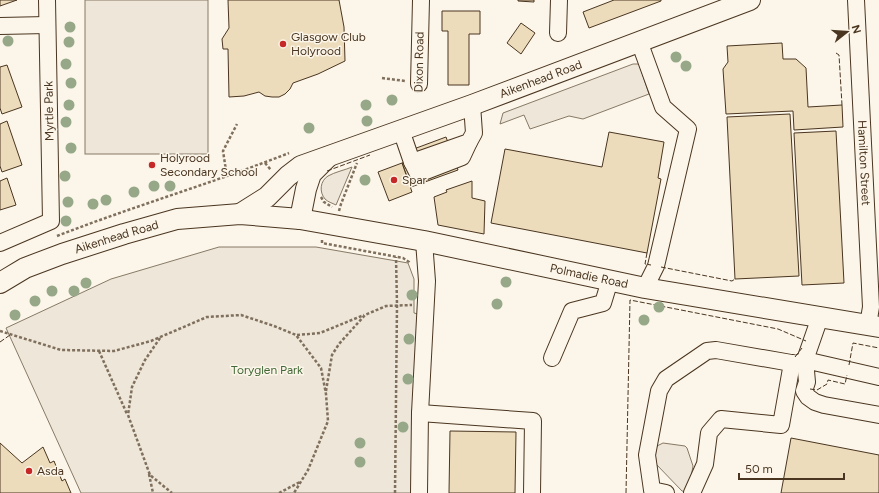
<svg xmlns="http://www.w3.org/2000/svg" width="879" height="493" font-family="Figtree,sans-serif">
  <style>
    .green { fill: #ede6d9; stroke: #887966 }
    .building { fill: #ecdcbc; stroke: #4a3520 }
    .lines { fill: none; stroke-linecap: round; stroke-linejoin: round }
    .minor-casing { stroke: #4a3520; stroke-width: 18 }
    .major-casing { stroke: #4a3520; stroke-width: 22 }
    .path { stroke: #7f6f5c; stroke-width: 2.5; stroke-dasharray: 3 2; stroke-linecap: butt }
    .minor { stroke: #fbf6e9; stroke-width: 16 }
    .major { stroke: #fbf6e9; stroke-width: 20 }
    .fence { stroke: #4a3520; stroke-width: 1; stroke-dasharray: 5 2; stroke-linecap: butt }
    .tree { fill: #96a887 }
    .poi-dot { fill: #c62828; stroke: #fbf6e9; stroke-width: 1.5 }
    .labels { text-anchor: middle; stroke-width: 3; stroke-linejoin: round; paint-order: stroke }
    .poi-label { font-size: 12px; fill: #4a3520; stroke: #fbf6e9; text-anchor: start }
    .street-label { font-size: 12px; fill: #4a3520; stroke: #fbf6e9 }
    .park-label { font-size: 12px; fill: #436837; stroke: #fbf6e9 }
  </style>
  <rect width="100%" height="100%" fill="#fbf6e9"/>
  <g class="green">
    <rect x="85" y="0" width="123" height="154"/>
    <path d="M633,64H639L649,94L583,119L569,116L530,129L524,115L500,124L503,113Z"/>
    <path d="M352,167L336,205C332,203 328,202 325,199C319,192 320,181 328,176C335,172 345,170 352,167Z"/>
    <path d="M219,247H316L408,263L414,279V313L418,314L413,493H81L6,328L111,279Z"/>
    <path d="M663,443L685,446L687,448L693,466L689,489L687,492L682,491L656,464L655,450L657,446Z"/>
  </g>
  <g class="building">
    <path d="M0,0H17L0,6Z"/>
    <path d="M228,0H339L344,27L345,61L318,74L293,83L290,89L285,94L279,97H272L265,96L259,92L244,96L229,97L228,49H223L222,39L229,28Z"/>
    <path d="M518,0H534V2L518,1Z"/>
    <path d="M614,0H661V1L589,28L583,12Z"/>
    <path d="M442,11H480V34H469V85H448V31H442Z"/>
    <path d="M521,23L535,33L521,54L507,43Z"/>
    <path d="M782,43L783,59H796L806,68L808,107L842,105L843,127L794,130L793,111L726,114L723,69L728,62L727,46Z"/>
    <path d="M7,65L22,107L2,114L0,108V67Z"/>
    <path d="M790,114L799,276L735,279L727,117Z"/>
    <path d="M7,121L22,165L2,172L0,166V124Z"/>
    <path d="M836,131L844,283L802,285L794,133Z"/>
    <path d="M609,132L664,142L658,178L661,179L647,253L491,223L505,149L602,167Z"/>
    <path d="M446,137L458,170L411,187L402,163L415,158L411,150Z"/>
    <path d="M402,163L412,192L389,201L378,172Z"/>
    <path d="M7,178L16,205L0,210V181Z"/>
    <path d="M472,181V198L485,201L484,234L438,225L434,197L447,192L446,190Z"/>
    <path d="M450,431L516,432L515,493H449Z"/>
    <path d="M791,438L879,455V493H781Z"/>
    <path d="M0,443L22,463L43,447L50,463L54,461L62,481L65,479L71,493H0Z"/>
  </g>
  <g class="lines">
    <g class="minor-casing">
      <g id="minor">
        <path id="s1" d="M856,0L871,307L868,325"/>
        <path d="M0,26L47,25"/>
        <path d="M558,33L559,0"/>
        <path d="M639,41L663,107L688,129L656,266L645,288"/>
        <path d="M419,84L421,0"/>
        <path d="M401,130L412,162L469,142L474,133L472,105"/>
        <path d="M412,162L418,174L462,157L469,142"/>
        <path d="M0,243L51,221L47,0"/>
        <path d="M552,358L572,311L603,303L610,280"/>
        <path d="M879,377L805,360L807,382L804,391L808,397L815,402L824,405L879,415"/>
        <path d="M420,413L533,421L532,493"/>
        <path d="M419,493L420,413L427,281L424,241"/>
        <path d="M666,493L652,490L647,455L659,391L666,379L707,351L716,350L797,364L805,360L820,317"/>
        <path d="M692,493L705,464L709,433L721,419L781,425L792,363"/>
      </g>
    </g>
    <g class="major-casing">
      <g id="major">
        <path id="s2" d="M240,214L267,197L288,176L301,166L472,105L750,0"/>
        <path d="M300,219L306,189L311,174L328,157"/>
        <path id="s3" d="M0,283L25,268L62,254L124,234L177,219L240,214L300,219L424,241L645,288L879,327"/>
      </g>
    </g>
    <g class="path">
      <path d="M382,78L405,81"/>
      <path d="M265,163L271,170"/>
      <path d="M227,177L223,151L237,124"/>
      <path d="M321,197L324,202L332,207"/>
      <path d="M339,211L341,204L357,163"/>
      <path d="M57,236C134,206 213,183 289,153"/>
      <path d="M322,240V243L403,258L409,262L410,264"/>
      <path d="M0,331L61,350L114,351L151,341L207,317L241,315L274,326L296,335L321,368L326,394L328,421L308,470L294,493"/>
      <path d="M297,335L320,333L364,315"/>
      <path d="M160,338L145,360L132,387L128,415L150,475L172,493"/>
      <path d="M99,351L127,414"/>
      <path d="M326,391L332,355L339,344L365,315L386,306L412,305"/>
      <path d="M149,474L153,493"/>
      <path d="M279,493L300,482"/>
      <path d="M395,493L397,305L396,257"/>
    </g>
    <use href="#minor" class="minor"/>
    <use href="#major" class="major"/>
    <g class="fence">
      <path d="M836,53L839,55L842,105"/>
      <path d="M327,171L370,155"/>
      <path d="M647,253L645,264L651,265"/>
      <path d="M661,267L732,281L735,279"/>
      <path d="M0,342L10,335"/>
      <path d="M795,357L802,348"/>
      <path d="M849,365L853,343L879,348"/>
      <path d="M810,389L817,390L827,384L828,380L845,384L847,375"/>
      <path d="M626,493L630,300L778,329L806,341"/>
    </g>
  </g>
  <g class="tree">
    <circle cx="70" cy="27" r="5.5"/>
    <circle cx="8" cy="41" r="5.5"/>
    <circle cx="69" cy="42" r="5.5"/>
    <circle cx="676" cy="57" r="5.5"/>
    <circle cx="66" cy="64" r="5.5"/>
    <circle cx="686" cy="66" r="5.5"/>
    <circle cx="71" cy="83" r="5.5"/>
    <circle cx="392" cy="100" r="5.5"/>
    <circle cx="69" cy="105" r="5.5"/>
    <circle cx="366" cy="105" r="5.5"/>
    <circle cx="367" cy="121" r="5.5"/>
    <circle cx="66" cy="122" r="5.5"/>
    <circle cx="309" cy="128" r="5.5"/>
    <circle cx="71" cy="148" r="5.5"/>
    <circle cx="65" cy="176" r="5.5"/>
    <circle cx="365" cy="180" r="5.5"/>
    <circle cx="154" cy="186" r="5.5"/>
    <circle cx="170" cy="186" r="5.5"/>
    <circle cx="134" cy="192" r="5.5"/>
    <circle cx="106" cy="200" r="5.5"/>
    <circle cx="68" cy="202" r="5.5"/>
    <circle cx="93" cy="204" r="5.5"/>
    <circle cx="66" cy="221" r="5.5"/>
    <circle cx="506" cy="282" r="5.5"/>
    <circle cx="86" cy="283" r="5.5"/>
    <circle cx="52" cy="291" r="5.5"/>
    <circle cx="74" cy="291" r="5.5"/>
    <circle cx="412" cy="295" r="5.5"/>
    <circle cx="35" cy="301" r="5.5"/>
    <circle cx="497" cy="304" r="5.5"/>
    <circle cx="659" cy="307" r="5.5"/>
    <circle cx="15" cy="315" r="5.5"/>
    <circle cx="644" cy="320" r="5.5"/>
    <circle cx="409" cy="339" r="5.5"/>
    <circle cx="408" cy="379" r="5.5"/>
    <circle cx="403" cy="427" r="5.5"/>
    <circle cx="360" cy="443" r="5.5"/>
    <circle cx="360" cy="462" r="5.5"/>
  </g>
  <g class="poi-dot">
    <circle cx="283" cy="44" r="4"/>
    <circle cx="152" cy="165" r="4"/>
    <circle cx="394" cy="180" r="4"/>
    <circle cx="29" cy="471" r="4"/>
  </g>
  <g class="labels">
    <g class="poi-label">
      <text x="291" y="41">Glasgow Club<tspan x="291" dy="14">Holyrood</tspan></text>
      <text x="160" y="162">Holyrood<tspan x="160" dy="14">Secondary School</tspan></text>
      <text x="402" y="184">Spar</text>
      <text x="37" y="475">Asda</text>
    </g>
    <g class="street-label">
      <text transform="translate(419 62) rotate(-89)" y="4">Dixon Road</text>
      <text dy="4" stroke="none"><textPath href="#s2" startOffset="333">Aikenhead Road</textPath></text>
      <text transform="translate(49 111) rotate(-91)" y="4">Myrtle Park</text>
      <text dy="4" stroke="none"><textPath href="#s1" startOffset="163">Hamilton Street</textPath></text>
      <text dy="4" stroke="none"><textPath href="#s3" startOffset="126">Aikenhead Road</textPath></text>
      <text dy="4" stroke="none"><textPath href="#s3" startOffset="607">Polmadie Road</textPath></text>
    </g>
    <g class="park-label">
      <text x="267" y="374">Toryglen Park</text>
    </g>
  </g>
  <g transform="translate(847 32) rotate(73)" stroke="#fbf6e9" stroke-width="3" paint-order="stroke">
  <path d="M0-3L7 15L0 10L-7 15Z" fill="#4a3520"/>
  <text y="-6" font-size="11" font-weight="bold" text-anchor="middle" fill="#4a3520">N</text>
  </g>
  <path d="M739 473v6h105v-6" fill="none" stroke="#4a3520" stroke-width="2"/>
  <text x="745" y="473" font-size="12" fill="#4a3520" stroke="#fbf6e9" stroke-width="3" paint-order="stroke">50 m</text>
</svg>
